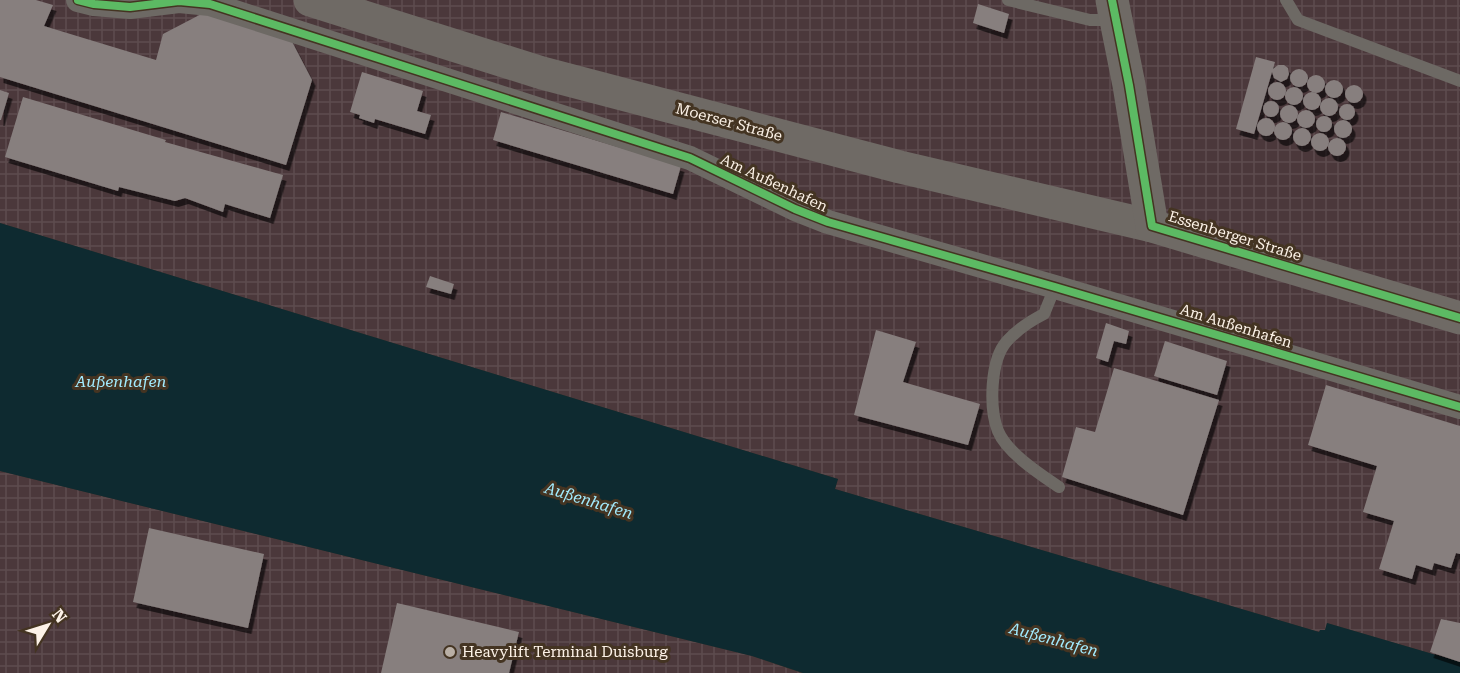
<svg xmlns="http://www.w3.org/2000/svg" width="1460" height="673" font-family="'Roboto Serif',serif">
  <style>
    .industrial { fill: url(#industrial-grid) }
    .water { fill: #0e2a30 }
    .building { fill: #877f7e; filter: url(#shadow) }
    .lines { fill: none; stroke-linecap: round; stroke-linejoin: round }
    .lane { stroke: #6d6964; stroke-width: 12 }
    .street { stroke: #6d6964; stroke-width: 24 }
    .secondary { stroke: #6f6a65; stroke-width: 33 }
    .cycleway-casing { stroke: #443422; stroke-width: 11 }
    .cycleway { stroke: #5cba63; stroke-width: 8 }
    .poi-dot { fill: #b9afa5; stroke: #443422; stroke-width: 2 }
    .labels { text-anchor: middle; stroke-width: 6; stroke-linejoin: round; paint-order: stroke }
    .street-label { font-size: 15px; fill: #fcf2e7; stroke: #443422 }
    .poi-label { font-size: 15px; fill: #fcf2e7; stroke: #443422; text-anchor: start }
    .water-label { font-size: 16px; font-style: italic; fill: #a2ebfe; stroke: #443422 }
  </style>
  <defs>
    <pattern id="industrial-grid" width="8" height="8" patternUnits="userSpaceOnUse" patternTransform="scale(1.5)"><rect width="8" height="8" fill="#4b383b"/><path d="M0 4h8M4 0v8" fill="none" stroke="#5d4c4e"/></pattern>
    <filter id="shadow"><feDropShadow dx="3.5" dy="6" stdDeviation="0" flood-color="#0009"/></filter>
  </defs>
  <rect width="100%" height="100%" fill="#3c332a"/>
  <g class="industrial">
    <path d="M0,0H1460V662L1327,623L1325,631L1319,632L835,489L838,479L0,223Z"/>
    <path d="M0,471L752,656L802,673H0Z"/>
  </g>
  <path class="water" d="M0,223L838,479L835,489L1319,632L1320,630H1325L1327,623L1460,662V673H803L752,656L0,471Z"/>
  <g class="building">
    <path d="M0,0H36L53,5L44,26L156,60L163,34L209,10L288,34L312,80L286,165L0,77Z"/>
    <path d="M978,4L1009,14L1004,33L973,23Z"/>
    <path d="M1256,57L1275,62L1273,69L1278,65H1284L1288,68L1289,74L1287,79L1281,82L1274,78L1272,72L1254,134L1236,129Z"/>
    <circle cx="1299" cy="78" r="9"/>
    <path d="M362,72L423,91L417,111L431,115L425,134L375,119L374,123L359,118L360,115L350,112Z"/>
    <circle cx="1316" cy="84" r="9"/>
    <circle cx="1334" cy="89" r="9"/>
    <circle cx="1277" cy="91" r="9"/>
    <circle cx="1354" cy="94" r="9"/>
    <circle cx="1294" cy="96" r="9"/>
    <path d="M0,90L9,93L1,120H0Z"/>
    <circle cx="1312" cy="101" r="9"/>
    <path d="M23,97L166,140L165,142L283,175L270,218L225,204L223,212L185,198L175,201L119,187L118,191L5,157Z"/>
    <circle cx="1329" cy="107" r="9"/>
    <circle cx="1271" cy="109" r="8"/>
    <circle cx="1347" cy="112" r="8"/>
    <circle cx="1289" cy="114" r="9"/>
    <circle cx="1306" cy="119" r="9"/>
    <path d="M501,112L681,166L673,194L493,140Z"/>
    <circle cx="1324" cy="124" r="8"/>
    <circle cx="1266" cy="127" r="9"/>
    <circle cx="1343" cy="129" r="9"/>
    <circle cx="1283" cy="131" r="9"/>
    <circle cx="1302" cy="137" r="9"/>
    <circle cx="1320" cy="142" r="9"/>
    <circle cx="1337" cy="147" r="9"/>
    <path d="M430,276L454,284L451,294L426,287Z"/>
    <path d="M1106,323L1129,331L1126,344L1114,341L1108,362L1096,358Z"/>
    <path d="M876,330L916,342L903,382L980,404L968,445L854,415Z"/>
    <path d="M1165,341L1227,361L1217,395L1154,376Z"/>
    <path d="M1114,368L1219,400L1183,515L1062,477L1076,427L1095,432Z"/>
    <path d="M1326,385L1460,426V554L1456,553L1451,568L1434,563L1432,570L1416,565L1412,579L1379,569L1394,521L1363,512L1377,466L1308,445Z"/>
    <path d="M149,528L264,554L248,628L133,602Z"/>
    <path d="M397,603L519,632L509,673H381Z"/>
    <path d="M1441,619L1460,623V662L1430,652Z"/>
  </g>
  <g class="lines">
    <g class="lane">
      <path d="M1008,0L1090,20H1114"/>
      <path d="M1286,0L1298,20L1460,81"/>
      <path d="M1055,287L1044,314C1030,321 1018,329 1007,341C990,360 989,408 998,431C1007,453 1040,474 1059,487"/>
    </g>
    <path class="street" d="M78,0L94,4L130,7L179,1L210,4L690,158L795,209L828,222L1055,287L1460,407"/>
    <g class="secondary">
      <path d="M310,0L542,73L900,167L1152,226L1460,318"/>
      <path d="M1112,0L1129,85L1152,226"/>
    </g>
    <g class="cycleway-casing">
      <g id="cycleway">
        <path d="M78,0L94,4L130,7L179,1L210,4L690,158L795,209L828,222L1055,287L1460,407"/>
        <path d="M1112,0L1129,85L1152,226L1460,318"/>
      </g>
    </g>
    <use href="#cycleway" class="cycleway"/>
  </g>
  <circle class="poi-dot" cx="450" cy="652" r="6"/>
  <g class="labels">
    <g class="street-label">
      <text transform="translate(729 122) rotate(15)" y="5">Moerser Straße</text>
      <text transform="translate(774 183) rotate(25)" y="5">Am Außenhafen</text>
      <text transform="translate(1235 236) rotate(17)" y="5">Essenberger Straße</text>
      <text transform="translate(1236 326) rotate(17)" y="5">Am Außenhafen</text>
    </g>
    <g class="poi-label">
      <text x="462" y="657">Heavylift Terminal Duisburg</text>
    </g>
    <g class="water-label">
      <text x="121" y="387">Außenhafen</text>
      <text transform="translate(589 500) rotate(17)" y="6">Außenhafen</text>
      <text transform="translate(1054 639) rotate(15)" y="6">Außenhafen</text>
    </g>
  </g>
  <g transform="translate(48 625) rotate(52)" stroke="#443422" stroke-width="4.5" paint-order="stroke">
  <path d="M0-4.5L10 22L0 15L-10 22Z" fill="#fcf2e7"/>
  <text y="-9" font-size="16" font-weight="bold" text-anchor="middle" fill="#fcf2e7">N</text>
  </g>
</svg>
